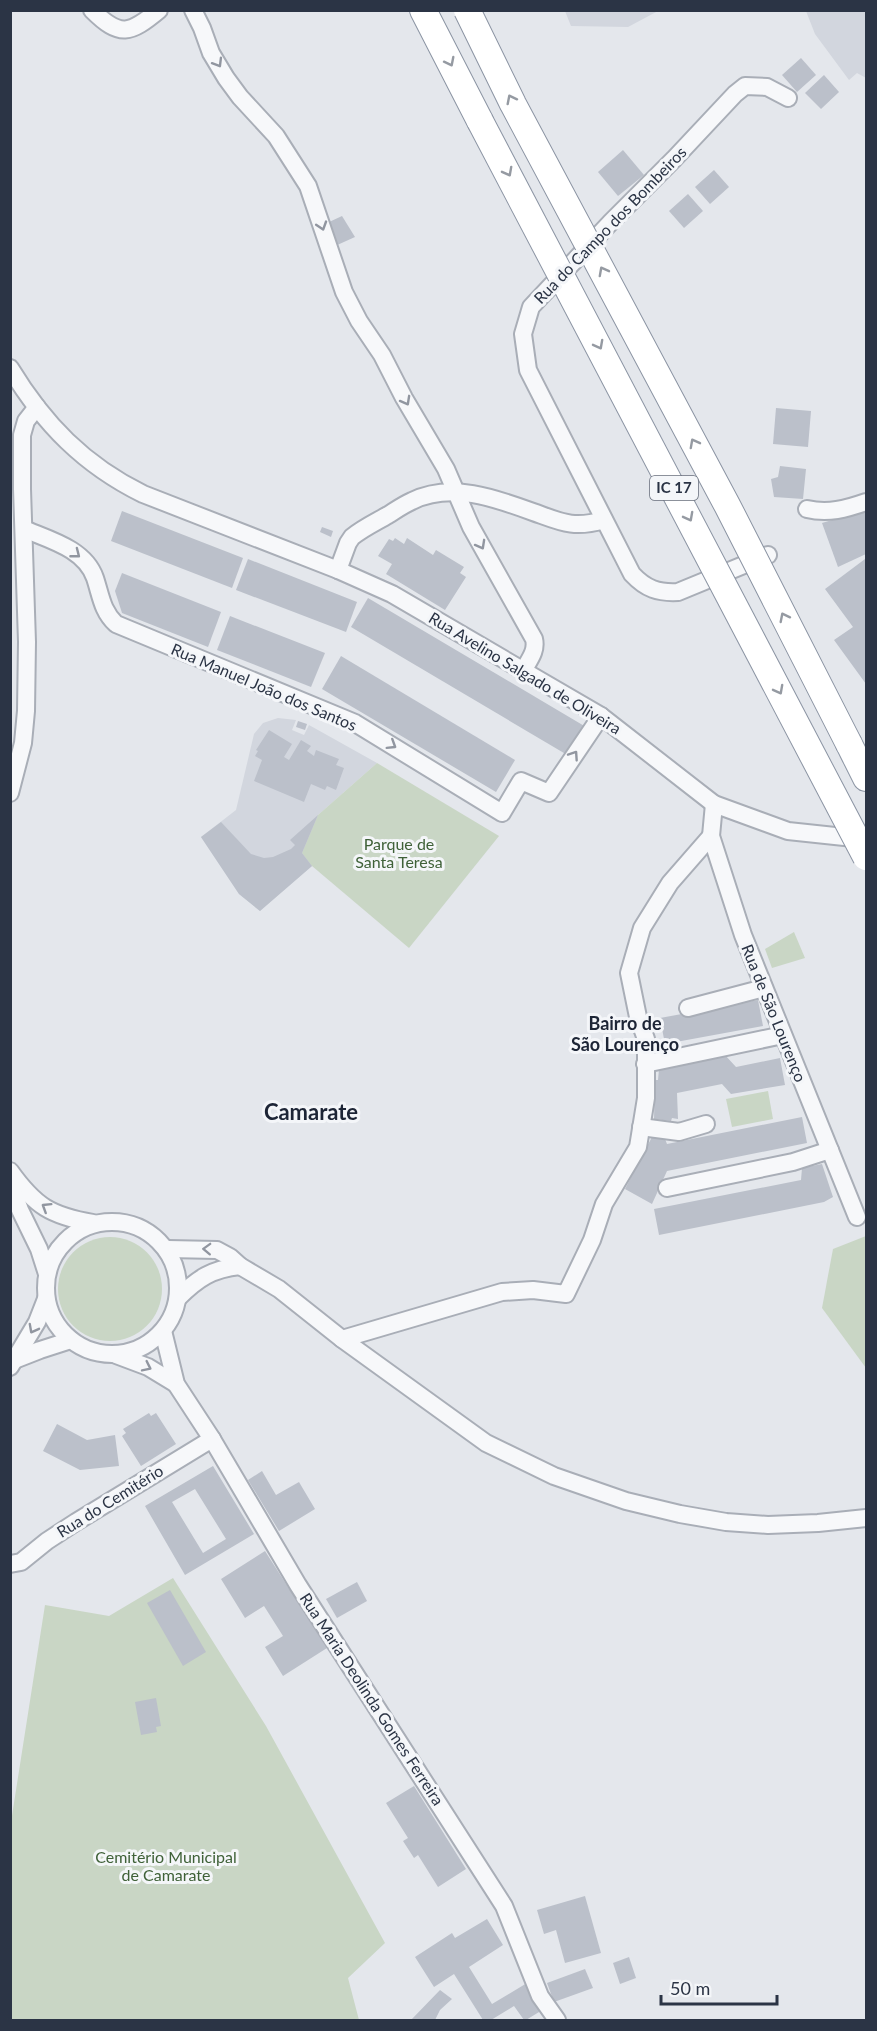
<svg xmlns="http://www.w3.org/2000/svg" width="877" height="2031" font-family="Lato,sans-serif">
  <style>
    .built { fill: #d2d6de }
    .green { fill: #c9d6c5 }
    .building { fill: #bbc0ca; fill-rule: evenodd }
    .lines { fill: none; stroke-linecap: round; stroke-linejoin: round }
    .minor-casing { stroke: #a9aeb7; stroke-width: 20 }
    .highway-casing { stroke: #8b94a3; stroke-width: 28 }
    .minor { stroke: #f7f8fa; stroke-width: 16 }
    .highway { stroke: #fff; stroke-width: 26 }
    .highway-bridge-casing { stroke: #8b94a3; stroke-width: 28; stroke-linecap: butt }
    .highway-bridge { stroke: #fff; stroke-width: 26 }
    .oneway { stroke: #959aa2 }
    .oneway2 { stroke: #9196a0 }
    .labels { text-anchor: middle; stroke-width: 6; stroke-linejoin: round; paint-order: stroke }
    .shield { fill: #f4f6f9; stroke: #676e7b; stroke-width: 1.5 }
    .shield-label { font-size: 15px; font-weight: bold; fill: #2b3445 }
    .street-label { font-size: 16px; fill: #2b3445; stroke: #f4f6f9 }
    .park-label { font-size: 16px; fill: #3f6138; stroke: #f4f6f9 }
    .neighbourhood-label { font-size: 18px; font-weight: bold; fill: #1d2536; stroke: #f4f6f9 }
    .district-label { font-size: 22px; font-weight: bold; fill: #1d2536; stroke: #f4f6f9 }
  </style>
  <rect width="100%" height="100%" fill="#e4e7ec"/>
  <g class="built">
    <path d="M565,11H658L628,27L571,26Z"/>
    <path d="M806,11H866V78L857,73L849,80L815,34Z"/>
    <path d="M278,718L296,720L292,730L304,735L309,725L377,763L318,815L312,866L260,911L239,894L201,837L236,810L254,734L263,723Z"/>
  </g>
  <g class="green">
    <path d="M377,763L499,836L409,948L312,866L302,853L318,815Z"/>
    <path d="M794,932L805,958L772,968L765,949Z"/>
    <path d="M768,1091L773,1119L732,1127L726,1099Z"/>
    <path d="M866,1236V1368L822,1308L833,1249Z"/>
    <circle cx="110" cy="1289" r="52"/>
    <path d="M173,1578L266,1726L385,1943L348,1978L359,2020H11V1822L45,1605L109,1616Z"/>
  </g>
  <g class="building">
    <path d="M801,58L816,75L797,92L782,75Z"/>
    <path d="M824,75L839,92L821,109L805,93Z"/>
    <path d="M623,150L644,175L618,196L598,172Z"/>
    <path d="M714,170L729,187L710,204L695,187Z"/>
    <path d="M688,194L703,211L684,228L669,211Z"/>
    <path d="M342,216L355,237L335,246L327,223Z"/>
    <path d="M776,408L811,411L808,447L773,444Z"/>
    <path d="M780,466L806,469L803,499L774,497L771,479L778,477Z"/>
    <path d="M866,510V554L838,567L822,523Z"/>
    <path d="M122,511L243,558L232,588L111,541Z"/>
    <path d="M322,527L333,531L331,537L320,532Z"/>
    <path d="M395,538L404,544L407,538L433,555L436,550L464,567L460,573L466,577L445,610L386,574L392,564L378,556L389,539L393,541Z"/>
    <path d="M248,559L357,602L346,632L236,590Z"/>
    <path d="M865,559L866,561V684L834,640L853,627L825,589Z"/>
    <path d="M122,573L221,612L208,647L122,613L115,591Z"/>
    <path d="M368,598L586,727L569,756L351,627Z"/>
    <path d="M230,616L325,653L311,687L217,650Z"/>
    <path d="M341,656L515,760L496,792L322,689Z"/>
    <path d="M298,721L307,724L305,730L296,727Z"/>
    <path d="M269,730L292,744L284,757L289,760L301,740L311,746L307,751L314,756L316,750L339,759L336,765L344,768L336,790L327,786L325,790L311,784L304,802L254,781L262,760L255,756L258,751L256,750Z"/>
    <path d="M318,815L302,853L312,866L260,911L239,894L201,837L221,822L251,854L264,858L273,857L291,849L295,845L290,840Z"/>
    <path d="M758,1000L763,1026L665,1044L660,1018Z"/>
    <path d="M725,1055L736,1067L780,1058L785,1085L731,1094L722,1084L677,1093L678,1119L672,1118L671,1121L654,1119L655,1080H658L659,1069Z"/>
    <path d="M802,1117L807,1143L667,1171L652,1204L625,1189L653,1135L656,1134L665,1139L667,1144Z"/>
    <path d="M822,1164L833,1197L824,1202L659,1235L654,1209L801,1180L802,1168Z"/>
    <path d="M149,1413L151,1416L156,1413L176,1444L141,1466L122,1436L126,1433L123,1429Z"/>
    <path d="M57,1424L87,1440L115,1435L119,1466L80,1470L43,1451Z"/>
    <path d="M213,1466L254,1534L185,1575L145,1506ZM195,1489L226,1539L203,1553L172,1502Z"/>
    <path d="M262,1471L276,1495L299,1482L315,1509L279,1531L248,1480Z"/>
    <path d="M265,1551L327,1648L283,1676L265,1647L283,1636L264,1606L245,1618L221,1579Z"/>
    <path d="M357,1582L367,1601L337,1618L326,1599Z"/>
    <path d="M170,1590L206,1652L183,1666L147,1603Z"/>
    <path d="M156,1698L161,1726L156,1727L157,1732L141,1735L135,1702Z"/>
    <path d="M414,1786L466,1869L438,1887L418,1855L414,1858L403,1841L408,1838L386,1803Z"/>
    <path d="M585,1896L601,1953L565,1963L556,1930L544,1934L537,1910Z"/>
    <path d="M487,1919L503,1945L469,1967L492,2004L527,1983L544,2009L526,2020H524L514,2006L491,2020H483L454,1974L434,1987L415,1957L452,1933L455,1938Z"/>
    <path d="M629,1957L636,1978L620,1984L613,1963Z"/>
    <path d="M585,1969L593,1988L554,2002L547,1983Z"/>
    <path d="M440,1990L452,1999L440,2010L435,2020H411Z"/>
  </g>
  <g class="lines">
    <g class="minor-casing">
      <g id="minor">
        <path d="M92,10C120,38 130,34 159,10"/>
        <path d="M193,10L202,28L211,53L226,78L240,97L276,136L308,186L344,292L359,321L382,355L404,398L446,469L471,527L534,639C537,651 529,660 523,671"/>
        <path d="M10,368C44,424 84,465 143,494L338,570L392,594L601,716L714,804L788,831L863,839"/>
        <path d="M807,509C828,514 846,509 866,502"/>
        <path d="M24,529C50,540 85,549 95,578C101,596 102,611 116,624L355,723L502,813L521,781L549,793L601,716"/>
        <path d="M768,555L678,592C658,593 646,589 632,574L528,370L523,334L531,307L610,223L674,159L735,94L745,86L767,87L788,98"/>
        <path d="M338,570L348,543L352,537C363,528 376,522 388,515C396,510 403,505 412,501C451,482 495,498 533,512C561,522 573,529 604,520"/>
        <path d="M10,793L23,743L26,711L27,642L22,489V435L26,421L37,407"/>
        <path d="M714,804L711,836L743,935L857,1217"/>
        <path d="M688,1008L764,988"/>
        <path d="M645,1064L783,1035"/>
        <path d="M641,1127L679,1132L706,1124"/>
        <path d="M10,1171C35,1206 51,1216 93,1223"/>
        <path d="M10,1183L20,1210L39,1249L47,1274"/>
        <path d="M667,1188L793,1162L830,1150"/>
        <circle cx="112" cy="1288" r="66"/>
        <path d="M168,1249L217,1250L230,1257L240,1266L279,1289L342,1339L486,1443L554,1476L626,1501L680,1514L726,1522L768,1525L818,1523L866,1518"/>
        <path d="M178,1298C198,1278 212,1269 240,1266"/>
        <path d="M163,1331L176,1384L212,1439L298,1585L504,1906L540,1996L557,2020"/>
        <path d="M342,1339L502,1292L533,1290L566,1294L592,1240L604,1204L638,1147L646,1098V1039L638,1017L629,973L642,928L670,883L711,836"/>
        <path d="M116,1355L148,1367L176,1384"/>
        <path d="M17,1359L40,1350L71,1340"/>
        <path d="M10,1367L37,1322L46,1299"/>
        <path d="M10,1564L21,1562L47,1541L76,1522L212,1439"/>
      </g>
    </g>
    <g class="highway-casing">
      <g id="highway">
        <path d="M423,10L480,121"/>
        <path d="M849,744L866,778"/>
      </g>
    </g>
    <use href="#minor" class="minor"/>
    <use href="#highway" class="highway"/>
    <g class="highway-bridge-casing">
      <g id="highway-bridge">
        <path d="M467,10L513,104L727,505L849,744"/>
        <path d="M480,121L866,857"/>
      </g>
    </g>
    <use href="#highway-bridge" class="highway-bridge"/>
  </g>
  <defs><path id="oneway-chevron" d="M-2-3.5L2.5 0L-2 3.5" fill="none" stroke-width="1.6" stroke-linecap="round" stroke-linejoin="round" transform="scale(1.5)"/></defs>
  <g class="oneway">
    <use href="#oneway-chevron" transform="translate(450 62) rotate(63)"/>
    <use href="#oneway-chevron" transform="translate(511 99) rotate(-117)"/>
    <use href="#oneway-chevron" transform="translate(508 172) rotate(62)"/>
    <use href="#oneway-chevron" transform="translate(603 271) rotate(-118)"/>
    <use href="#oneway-chevron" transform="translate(599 345) rotate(62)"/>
    <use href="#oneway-chevron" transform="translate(694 443) rotate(-118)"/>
    <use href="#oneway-chevron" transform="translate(689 517) rotate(62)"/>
    <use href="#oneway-chevron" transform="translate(784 617) rotate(-117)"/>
    <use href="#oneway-chevron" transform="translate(779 690) rotate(62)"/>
  </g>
  <g class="oneway2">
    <use href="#oneway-chevron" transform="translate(218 63) rotate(59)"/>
    <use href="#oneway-chevron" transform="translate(322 226) rotate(72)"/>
    <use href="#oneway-chevron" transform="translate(406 401) rotate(61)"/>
    <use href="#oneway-chevron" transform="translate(481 545) rotate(61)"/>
    <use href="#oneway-chevron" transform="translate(76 554) rotate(38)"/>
    <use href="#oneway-chevron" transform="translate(392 745) rotate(32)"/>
    <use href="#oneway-chevron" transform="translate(574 755) rotate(-56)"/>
    <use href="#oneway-chevron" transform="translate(46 1207) rotate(-148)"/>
    <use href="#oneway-chevron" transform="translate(207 1249) rotate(-178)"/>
    <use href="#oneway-chevron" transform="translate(33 1329) rotate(118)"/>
    <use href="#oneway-chevron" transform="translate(147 1367) rotate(26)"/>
  </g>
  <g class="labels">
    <rect class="shield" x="650" y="476" width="48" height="24" rx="4.5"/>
    <g class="shield-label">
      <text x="674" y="493">IC 17</text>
    </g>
    <g class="street-label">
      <text transform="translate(610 225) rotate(-46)" y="6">Rua do Campo dos Bombeiros</text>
      <text transform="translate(525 673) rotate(31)" y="6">Rua Avelino Salgado de Oliveira</text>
      <text transform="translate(264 687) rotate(23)" y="6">Rua Manuel João dos Santos</text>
      <text transform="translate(774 1013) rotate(68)" y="6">Rua de São Lourenço</text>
      <text transform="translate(110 1501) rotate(-32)" y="6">Rua do Cemitério</text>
      <text transform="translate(372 1699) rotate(57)" y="6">Rua Maria Deolinda Gomes Ferreira</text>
    </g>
    <g class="park-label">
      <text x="399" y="850">Parque de<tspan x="399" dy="18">Santa Teresa</tspan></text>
      <text x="166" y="1863">Cemitério Municipal<tspan x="166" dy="18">de Camarate</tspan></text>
    </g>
    <g class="neighbourhood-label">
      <text x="625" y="1030">Bairro de<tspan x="625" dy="21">São Lourenço</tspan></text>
    </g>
    <g class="district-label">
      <text x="311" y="1120">Camarate</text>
    </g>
  </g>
  <rect width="877" height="2031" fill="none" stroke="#2b3445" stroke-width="24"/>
  <path d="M661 1995v9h116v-9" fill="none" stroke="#2b3445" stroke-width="3"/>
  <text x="670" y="1995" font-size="18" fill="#2b3445" stroke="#f4f6f9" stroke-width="4.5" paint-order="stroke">50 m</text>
</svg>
